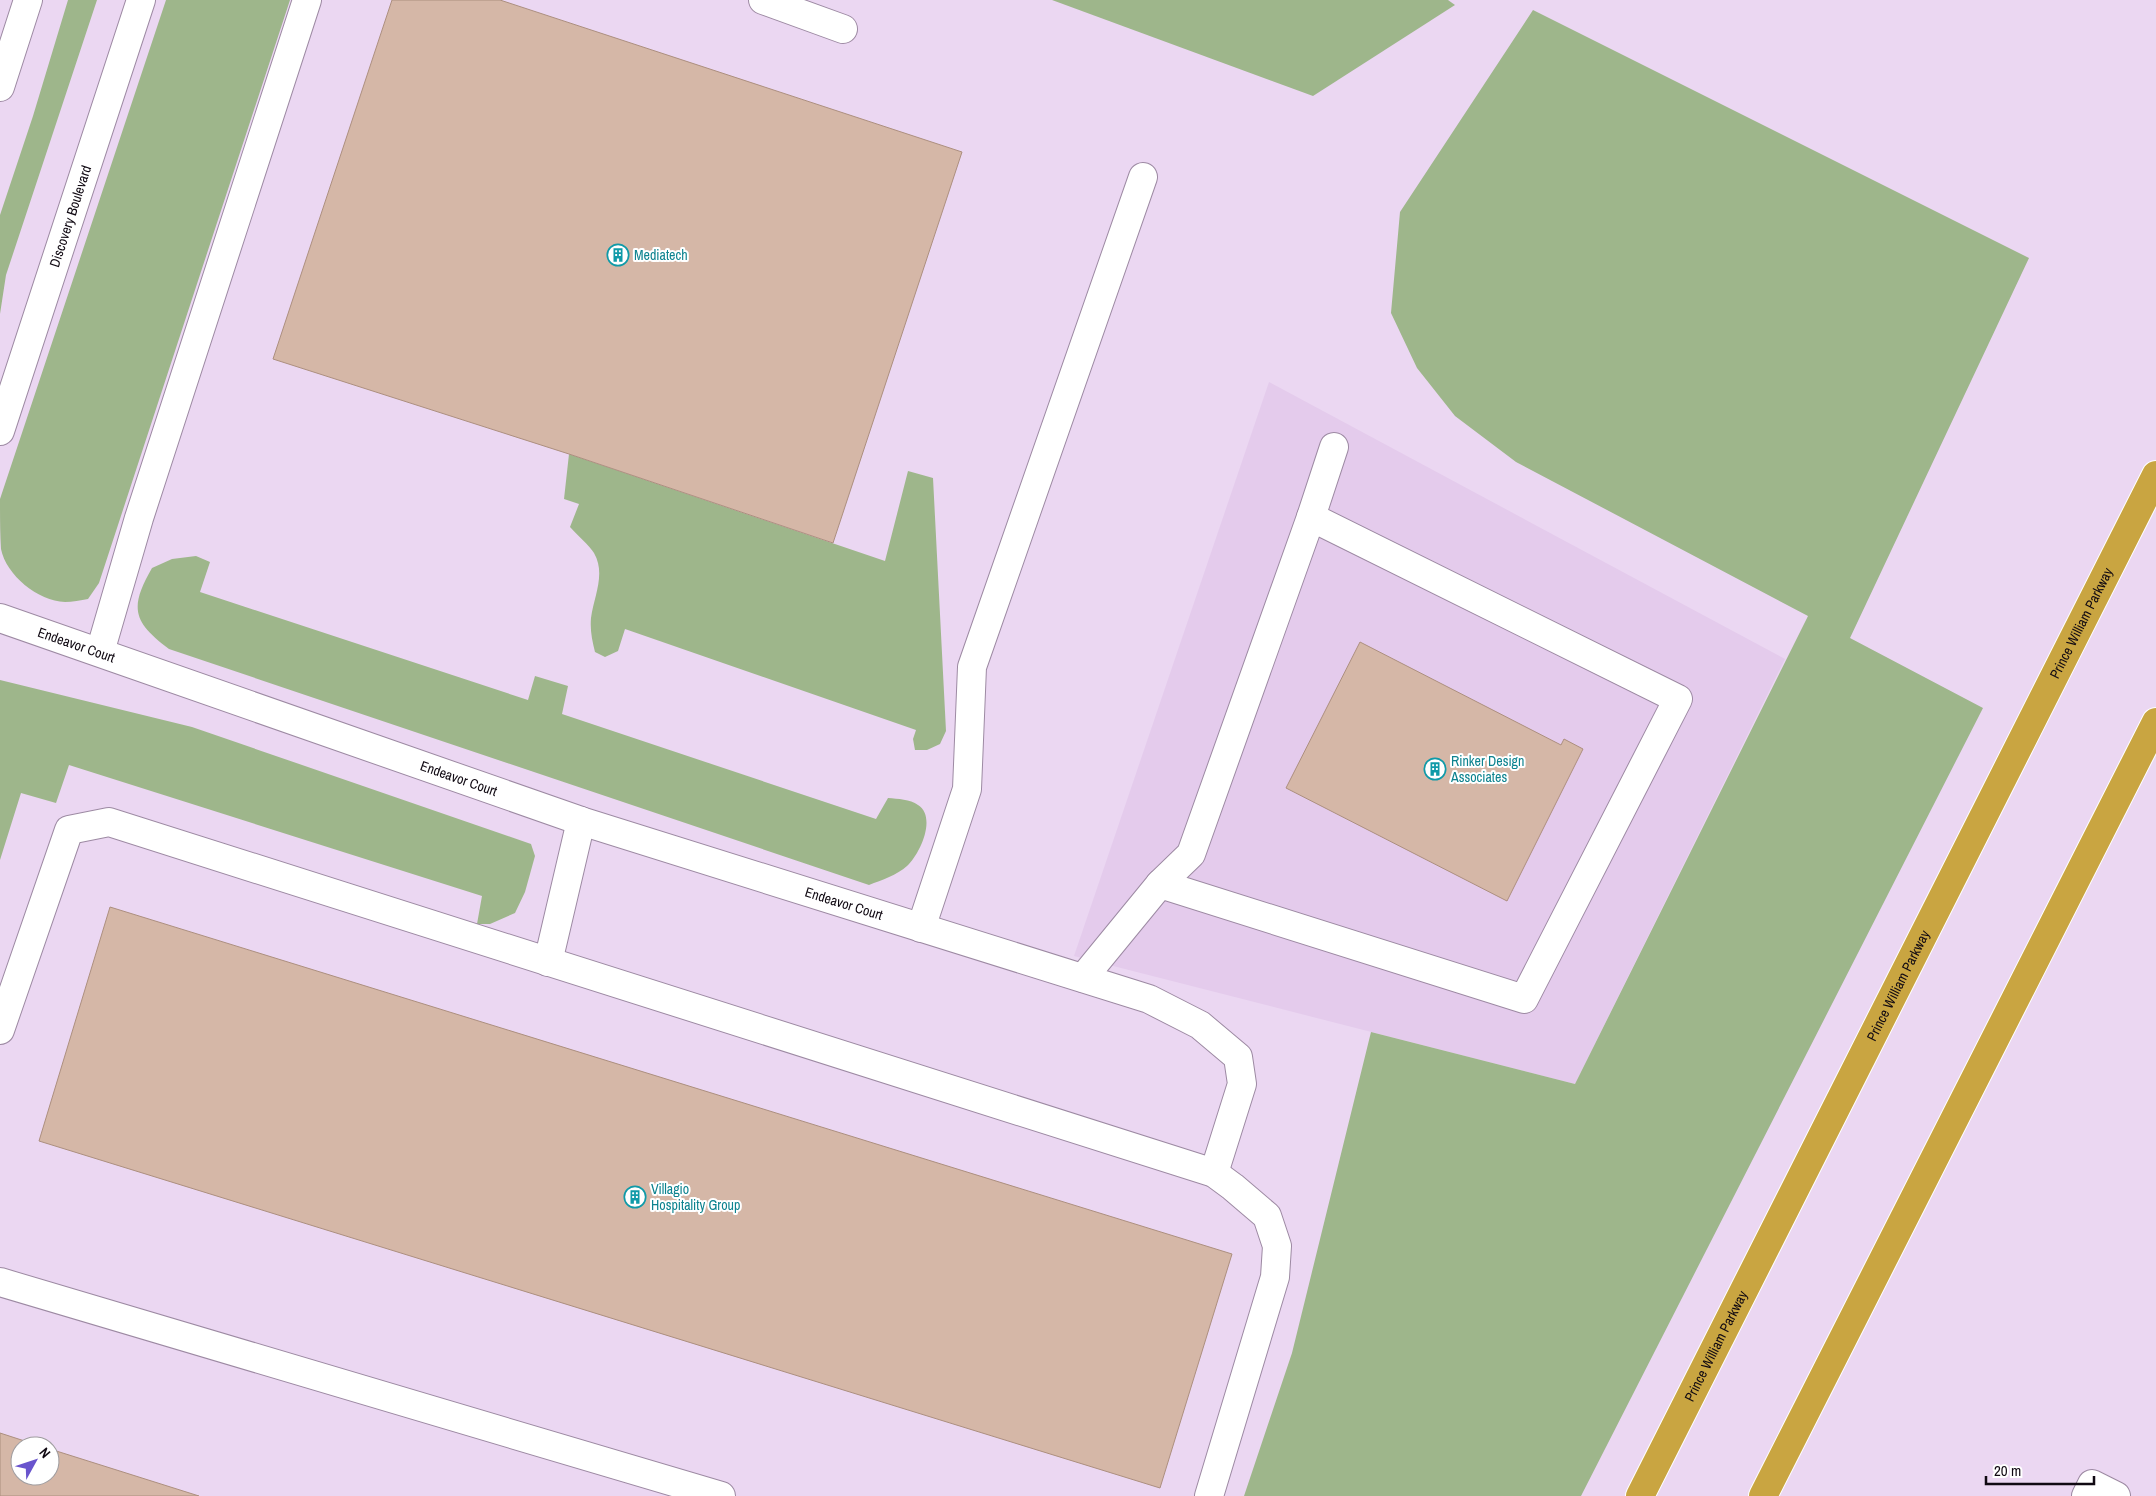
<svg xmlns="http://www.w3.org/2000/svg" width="2156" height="1496" font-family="'Archivo Narrow',sans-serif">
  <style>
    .built { fill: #e4cbec }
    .green { fill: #9eb68b }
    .building { fill: #d5b7a7; stroke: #ac8f7f }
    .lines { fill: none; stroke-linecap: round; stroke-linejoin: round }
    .minor-casing { stroke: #9d8aa3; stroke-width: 30 }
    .highway-casing { stroke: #fff; stroke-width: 30 }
    .minor { stroke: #fff; stroke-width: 28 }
    .highway { stroke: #c9a541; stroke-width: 28 }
    .labels { text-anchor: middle; stroke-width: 4; stroke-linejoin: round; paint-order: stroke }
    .street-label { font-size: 14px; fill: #100912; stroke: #fff }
    .culture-label { font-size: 14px; fill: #0d838f; stroke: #fff; text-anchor: start }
  </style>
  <rect width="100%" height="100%" fill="#ebd7f2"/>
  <path class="built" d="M1269,382L1785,659L1575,1084L1074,956Z"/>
  <g class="green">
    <path d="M68,0H97L6,275L0,314V215L33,116Z"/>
    <path d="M166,0H290L99,583L88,599C81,600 72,602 65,602C38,601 6,575 1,549C0,533 0,515 0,499Z"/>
    <path d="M1052,0H1448L1455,5L1313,96Z"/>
    <path d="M1533,10L2029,258L1850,638L1983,708L1581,1496H1244L1292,1353L1371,1032L1575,1084L1808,616L1516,462L1455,416L1417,368L1391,313L1400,212Z"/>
    <path d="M569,454L885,561L908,471L933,478L946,731L940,744L927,750H915L913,739L916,730L625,629L618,651L605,657L595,652C592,640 590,630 591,618C594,596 606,574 594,553C590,546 576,534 570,527L579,504L564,499Z"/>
    <path d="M196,556L210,562L200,592L528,700L535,676L568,686L562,714L876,819L888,798C898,799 910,799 918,805C937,817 920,854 907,866C897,875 882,880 869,885L169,649C133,622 129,608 152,568L172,559Z"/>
    <path d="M0,680L192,727L531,844L535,856L525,892L515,913L490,924H477L482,896L69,765L56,803L21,793L0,860Z"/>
  </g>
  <g class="building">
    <path d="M392,0H500L962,152L833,543L569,454L273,359Z"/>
    <path d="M1360,642L1561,745L1564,739L1583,749L1507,901L1286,788Z"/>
    <path d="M110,907L1232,1254L1160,1488L39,1141Z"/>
    <path d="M0,1433L40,1446H20V1476H50V1449L199,1496H0Z"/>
  </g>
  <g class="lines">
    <g class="minor-casing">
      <g id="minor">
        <path d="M763,0L843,29"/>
        <path d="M0,87L28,0"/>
        <path id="s1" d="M0,431L141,0"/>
        <path id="s2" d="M0,618L581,821L1149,999L1200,1025L1238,1057L1242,1084L1214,1173"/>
        <path d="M100,652L139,518L307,0"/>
        <path d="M1160,884L1191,854L1311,517"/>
        <path d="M921,928L967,789L972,667L1143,177"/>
        <path d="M548,962L581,821"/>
        <path d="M1083,978L1160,884L1524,999L1678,699L1311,517L1334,447"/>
        <path d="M0,1030L69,830L109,822L1214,1173L1233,1187L1267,1216L1277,1246L1275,1277L1209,1496"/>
        <path d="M0,1282L721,1496"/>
        <path d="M2086,1496L2092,1484L2116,1496"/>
      </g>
    </g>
    <g class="highway-casing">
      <g id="highway">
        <path id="s3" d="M1640,1496L2156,475"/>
        <path d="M1763,1496L2156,722"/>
      </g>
    </g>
    <use href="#minor" class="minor"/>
    <use href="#highway" class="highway"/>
  </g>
  <defs>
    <g id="building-ring" transform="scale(1.125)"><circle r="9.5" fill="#fff" stroke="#0f9aa8" stroke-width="1.5"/><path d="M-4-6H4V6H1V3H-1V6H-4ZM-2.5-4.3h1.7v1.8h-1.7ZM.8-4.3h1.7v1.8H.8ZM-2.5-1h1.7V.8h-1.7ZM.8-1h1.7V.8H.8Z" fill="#0f9aa8"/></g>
  </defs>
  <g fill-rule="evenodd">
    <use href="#building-ring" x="618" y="255"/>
    <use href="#building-ring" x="1435" y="769"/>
    <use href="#building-ring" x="635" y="1197"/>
  </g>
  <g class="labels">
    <g class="street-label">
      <text dy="5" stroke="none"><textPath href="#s1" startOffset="226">Discovery Boulevard</textPath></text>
      <text dy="5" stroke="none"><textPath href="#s3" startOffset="978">Prince William Parkway</textPath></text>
      <text dy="5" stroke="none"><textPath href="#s2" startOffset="81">Endeavor Court</textPath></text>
      <text dy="5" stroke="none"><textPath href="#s2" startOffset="486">Endeavor Court</textPath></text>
      <text dy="5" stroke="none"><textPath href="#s2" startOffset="891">Endeavor Court</textPath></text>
      <text dy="5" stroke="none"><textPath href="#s3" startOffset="572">Prince William Parkway</textPath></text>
      <text dy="5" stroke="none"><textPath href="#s3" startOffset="168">Prince William Parkway</textPath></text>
    </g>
    <g class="culture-label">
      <text x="634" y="260">Mediatech</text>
      <text x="1451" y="766">Rinker Design<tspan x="1451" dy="16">Associates</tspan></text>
      <text x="651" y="1194">Villagio<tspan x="651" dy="16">Hospitality Group</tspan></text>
    </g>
  </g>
  <g transform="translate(35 1461) rotate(50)"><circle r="24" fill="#ffffff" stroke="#9f9da0"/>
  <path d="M0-4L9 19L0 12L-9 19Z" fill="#6954cd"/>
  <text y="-8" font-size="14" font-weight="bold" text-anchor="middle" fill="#100912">N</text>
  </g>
  <path d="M1986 1476v8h108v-8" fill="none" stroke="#100912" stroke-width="2.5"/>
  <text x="1994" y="1476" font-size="15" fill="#100912" stroke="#ffffff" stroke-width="4" paint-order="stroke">20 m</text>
</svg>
